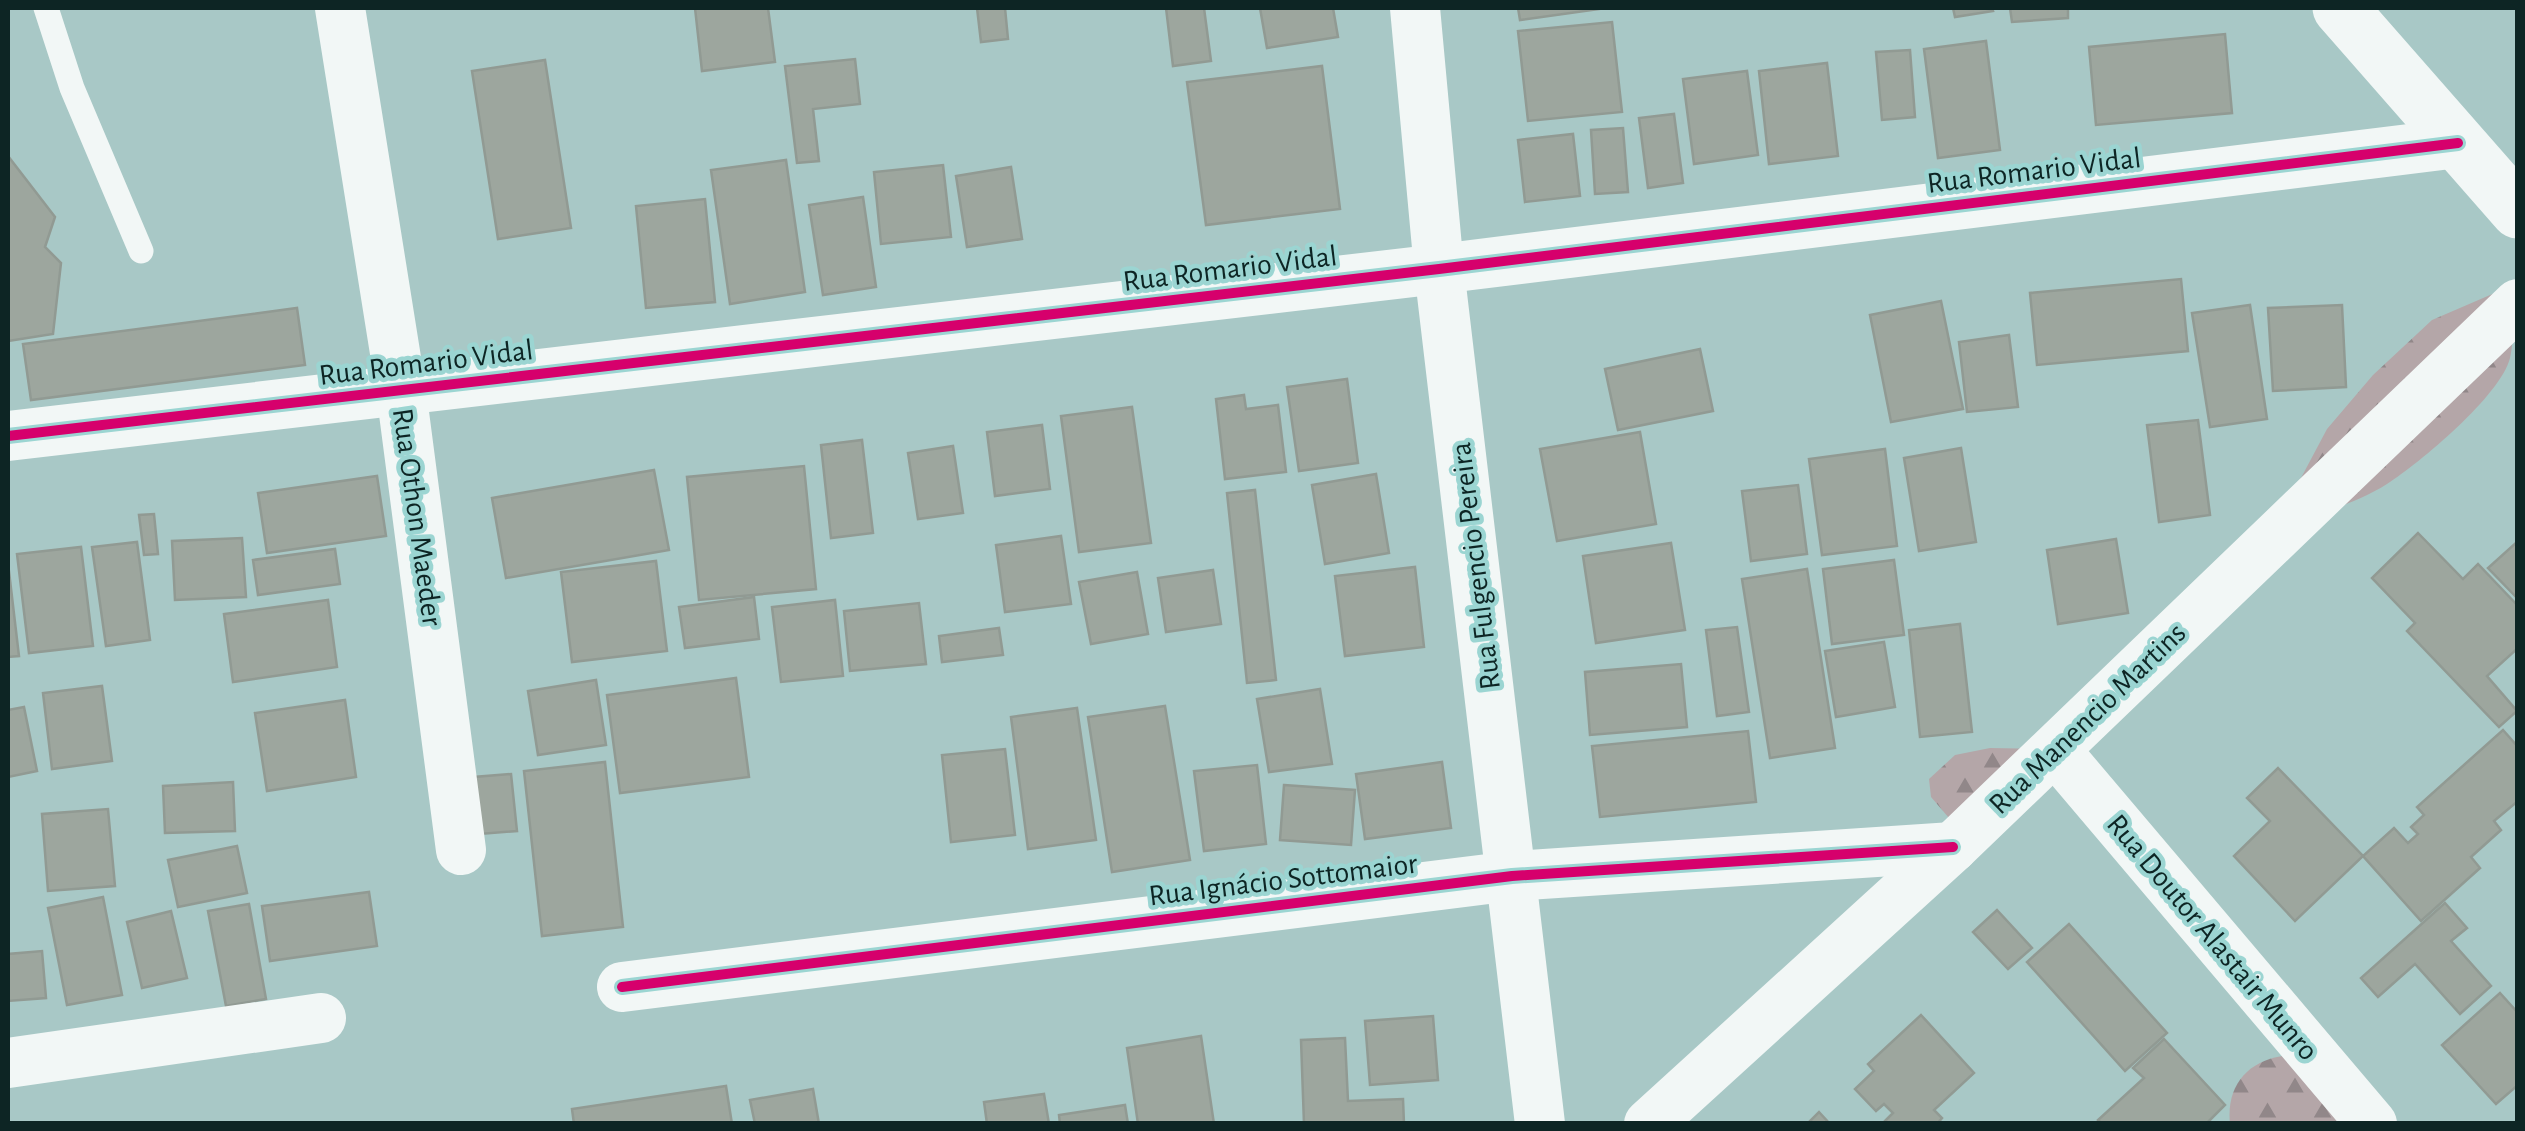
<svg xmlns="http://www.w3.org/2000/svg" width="2525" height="1131" font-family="'Alegreya Sans',sans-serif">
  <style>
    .forest { fill: url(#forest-firs) }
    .building { fill: #9da69e; stroke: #919a93; stroke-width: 2.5 }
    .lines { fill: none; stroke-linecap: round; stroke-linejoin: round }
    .lane { stroke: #f2f7f6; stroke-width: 25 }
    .street { stroke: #f2f7f6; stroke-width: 50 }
    .secondary { stroke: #f2f7f6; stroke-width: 55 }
    .cycleway-casing { stroke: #9bd5d2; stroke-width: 16 }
    .cycleway { stroke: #d6006c; stroke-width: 10 }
    .labels { text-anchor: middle; stroke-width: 9; stroke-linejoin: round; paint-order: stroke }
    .street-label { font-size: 30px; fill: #0d2524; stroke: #9bd5d2 }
  </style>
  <defs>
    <pattern id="forest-firs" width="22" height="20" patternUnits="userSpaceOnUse" patternTransform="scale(2.5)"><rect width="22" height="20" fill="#b4a6a8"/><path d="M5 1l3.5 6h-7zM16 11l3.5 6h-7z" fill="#918789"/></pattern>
  </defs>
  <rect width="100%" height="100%" fill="#a8c8c6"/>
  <g class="forest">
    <path d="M2504,289C2509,311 2516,335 2510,358C2501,395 2420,463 2387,484C2370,495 2351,502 2332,510L2293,493L2327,429L2373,375L2432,320Z"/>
    <path d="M1990,748L2047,749L2063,778L2037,798L1955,825L1931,797L1929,779L1955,755Z"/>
    <path d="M2282,1056L2356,1123L2230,1124C2226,1087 2246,1062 2282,1056Z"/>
  </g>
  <g class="building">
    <path d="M695,8H768L775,62L702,71Z"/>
    <path d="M977,8H1005L1008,39L981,42Z"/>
    <path d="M1166,8H1204L1211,61L1173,66Z"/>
    <path d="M1260,8H1333L1338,37L1267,48Z"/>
    <path d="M1518,8H1606L1520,20Z"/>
    <path d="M1953,8H1992L1993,11L1955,17Z"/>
    <path d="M2010,8H2068V18L2012,22Z"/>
    <path d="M1612,22L1622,112L1528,121L1518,31Z"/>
    <path d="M2225,34L2232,113L2096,125L2089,47Z"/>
    <path d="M1986,41L2000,150L1938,158L1924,49Z"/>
    <path d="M1910,50L1915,117L1882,120L1876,52Z"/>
    <path d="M855,59L860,104L813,109L819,161L797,163L785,66Z"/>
    <path d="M545,60L571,228L498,239L472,71Z"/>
    <path d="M1827,63L1838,156L1769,164L1759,71Z"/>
    <path d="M1322,66L1340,209L1206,225L1187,82Z"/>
    <path d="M1747,71L1758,155L1694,164L1683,79Z"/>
    <path d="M1674,114L1683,183L1648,188L1639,118Z"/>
    <path d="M1623,128L1628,192L1595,194L1591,130Z"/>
    <path d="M1573,134L1580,196L1525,202L1518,140Z"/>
    <path d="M8,156L55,217L45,247L61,263L53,334L8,341Z"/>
    <path d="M786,160L805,292L730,304L711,170Z"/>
    <path d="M943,165L951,237L881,244L874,172Z"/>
    <path d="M1011,167L1022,239L967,247L956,176Z"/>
    <path d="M863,197L876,287L823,295L809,205Z"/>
    <path d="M705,199L715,302L646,308L636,206Z"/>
    <path d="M2181,279L2188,351L2037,365L2030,293Z"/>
    <path d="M1941,301L1963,409L1891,422L1870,315Z"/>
    <path d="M2250,305L2267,419L2210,427L2192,313Z"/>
    <path d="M2342,305L2346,387L2273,391L2268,308Z"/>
    <path d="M297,308L305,365L31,400L23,344Z"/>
    <path d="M2009,335L2018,407L1967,412L1959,342Z"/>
    <path d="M1700,349L1713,411L1618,430L1605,369Z"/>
    <path d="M1347,379L1358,463L1299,471L1287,387Z"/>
    <path d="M1244,395L1246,409L1278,405L1286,472L1225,479L1216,399Z"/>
    <path d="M1132,407L1151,543L1079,552L1061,416Z"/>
    <path d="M2198,420L2210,515L2159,522L2147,425Z"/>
    <path d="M1042,425L1050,489L995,496L987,432Z"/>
    <path d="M1640,432L1656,524L1557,541L1540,449Z"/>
    <path d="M862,440L873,533L831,538L821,445Z"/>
    <path d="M953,446L963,513L918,519L908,453Z"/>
    <path d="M1961,448L1976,542L1919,551L1904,458Z"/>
    <path d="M1885,449L1897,546L1822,555L1809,459Z"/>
    <path d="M804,466L816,589L699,600L687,477Z"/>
    <path d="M654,470L669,550L506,578L492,498Z"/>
    <path d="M1376,474L1389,553L1325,564L1312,485Z"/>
    <path d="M377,476L386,536L267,553L258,493Z"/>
    <path d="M1798,485L1807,554L1751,561L1742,491Z"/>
    <path d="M1255,490L1276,680L1247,683L1227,493Z"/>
    <path d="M154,514L158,554L144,555L139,515Z"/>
    <path d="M2418,533L2463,579L2478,564L2518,606V648L2487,676L2517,711L2499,727L2407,631L2415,623L2372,578Z"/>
    <path d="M1061,536L1071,604L1005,612L996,545Z"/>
    <path d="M242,538L246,597L175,600L172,541Z"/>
    <path d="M2116,539L2128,613L2058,624L2047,550Z"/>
    <path d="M2518,541V599L2488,568Z"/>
    <path d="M137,542L150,640L106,646L92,547Z"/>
    <path d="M1671,543L1685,630L1596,643L1583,556Z"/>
    <path d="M81,547L93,646L29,653L17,554Z"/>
    <path d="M335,549L340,584L258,595L253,560Z"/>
    <path d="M1894,560L1904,635L1832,644L1823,569Z"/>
    <path d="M656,561L667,651L572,662L561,572Z"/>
    <path d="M8,563L19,656L8,657Z"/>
    <path d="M1415,567L1424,647L1345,656L1335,576Z"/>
    <path d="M1807,569L1835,748L1770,758L1742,579Z"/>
    <path d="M1213,570L1221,624L1166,632L1158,578Z"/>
    <path d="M1137,572L1148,634L1091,644L1079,582Z"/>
    <path d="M754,597L759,639L685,648L679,607Z"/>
    <path d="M328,600L337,667L233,682L224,614Z"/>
    <path d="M835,600L843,676L781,682L772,607Z"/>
    <path d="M919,603L926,664L850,671L844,611Z"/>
    <path d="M1960,624L1972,732L1920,737L1909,630Z"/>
    <path d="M1737,627L1749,712L1717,716L1706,630Z"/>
    <path d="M999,628L1003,655L942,662L939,636Z"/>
    <path d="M1884,642L1895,707L1836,717L1825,651Z"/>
    <path d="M1681,664L1687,727L1590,735L1585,672Z"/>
    <path d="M736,678L749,777L620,793L607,695Z"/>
    <path d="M596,680L606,745L538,755L528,691Z"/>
    <path d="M102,686L112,761L52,769L43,693Z"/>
    <path d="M1320,689L1332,764L1269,772L1257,699Z"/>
    <path d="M345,700L356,777L267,791L255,713Z"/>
    <path d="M1165,706L1190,860L1112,872L1088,717Z"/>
    <path d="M24,707L37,771L8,777V710Z"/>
    <path d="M1077,708L1096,840L1028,849L1011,717Z"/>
    <path d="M2503,730L2518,747V801L2494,821L2501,830L2471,857L2480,868L2421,921L2363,856L2394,828L2408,843L2418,834L2411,827L2424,815L2417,807Z"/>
    <path d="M1748,731L1756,802L1600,817L1592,746Z"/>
    <path d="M1005,749L1015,835L951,842L942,755Z"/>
    <path d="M605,762L623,927L542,936L524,771Z"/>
    <path d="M1442,762L1451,828L1365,839L1356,774Z"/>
    <path d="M1257,765L1266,844L1204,851L1194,771Z"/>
    <path d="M2278,768L2363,856L2295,921L2234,856L2270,821L2247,798Z"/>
    <path d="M511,774L517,831L480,834L474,777Z"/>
    <path d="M233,782L235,831L165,833L163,786Z"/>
    <path d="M1284,785L1355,790L1351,845L1280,840Z"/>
    <path d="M108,809L115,886L48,891L42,814Z"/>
    <path d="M237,846L247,893L178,907L168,860Z"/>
    <path d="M369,892L377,946L270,961L262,906Z"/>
    <path d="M103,897L122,995L67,1005L48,908Z"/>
    <path d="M2445,903L2467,928L2451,941L2491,986L2460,1014L2415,964L2378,997L2361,978Z"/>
    <path d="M249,904L266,999L226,1006L208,911Z"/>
    <path d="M1997,910L2032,948L2008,969L1973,932Z"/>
    <path d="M171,911L187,978L142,988L127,922Z"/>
    <path d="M2069,924L2167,1033L2125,1071L2027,962Z"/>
    <path d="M42,951L46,998L8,1001V954Z"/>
    <path d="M2500,993L2518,1013V1085L2496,1104L2442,1045Z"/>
    <path d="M1921,1015L1974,1073L1934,1110L1942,1118L1937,1124H1887L1885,1121L1893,1113L1884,1104L1876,1111L1855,1089L1874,1071L1868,1064Z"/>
    <path d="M1433,1016L1438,1080L1370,1085L1365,1021Z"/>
    <path d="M1201,1036L1214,1124H1138L1127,1048Z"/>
    <path d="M1345,1038L1348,1101L1403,1099L1404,1124H1304L1301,1040Z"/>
    <path d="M2164,1039L2225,1105L2206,1124H2102L2098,1120L2144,1078L2133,1068Z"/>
    <path d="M726,1086L732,1124H574L572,1109Z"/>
    <path d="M813,1089L819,1124H755L750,1100Z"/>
    <path d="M1044,1094L1049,1124H987L984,1102Z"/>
    <path d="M1125,1105L1128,1124H1060L1059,1115Z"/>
    <path d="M1819,1112L1830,1124H1807Z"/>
  </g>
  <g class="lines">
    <path class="lane" d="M46,8L72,88L141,251"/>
    <g class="street">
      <path d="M340,8L401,390L461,850"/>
      <path d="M1415,8L1439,269L1540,1124"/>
      <path d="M8,436L1439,269L2458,143"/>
      <path d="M2055,750L2372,1124"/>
      <path d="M622,987L1512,876L1953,847"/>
      <path d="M8,1063L321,1018"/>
      <path d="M1649,1124L1953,847L2518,304"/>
    </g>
    <path class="secondary" d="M2340,8L2518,211"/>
    <g class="cycleway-casing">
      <g id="cycleway">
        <path d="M8,436L1439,269L2458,143"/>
        <path d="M622,987L1512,876L1953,847"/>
      </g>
    </g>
    <use href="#cycleway" class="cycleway"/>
  </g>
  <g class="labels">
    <g class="street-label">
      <text transform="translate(2034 170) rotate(-7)" y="10">Rua Romario Vidal</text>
      <text transform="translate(1230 268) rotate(-7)" y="10">Rua Romario Vidal</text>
      <text transform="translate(426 362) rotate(-7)" y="10">Rua Romario Vidal</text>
      <text transform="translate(418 517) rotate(82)" y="10">Rua Othon Maeder</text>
      <text transform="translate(1475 566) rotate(-97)" y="10">Rua Fulgencio Pereira</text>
      <text transform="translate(2087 718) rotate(-44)" y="10">Rua Manencio Martins</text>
      <text transform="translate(1283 879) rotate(-7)" y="10">Rua Ignácio Sottomaior</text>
      <text transform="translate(2213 937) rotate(50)" y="10">Rua Doutor Alastair Munro</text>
    </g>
  </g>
  <rect width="2525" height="1131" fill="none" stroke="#0d2524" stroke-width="20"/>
</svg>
